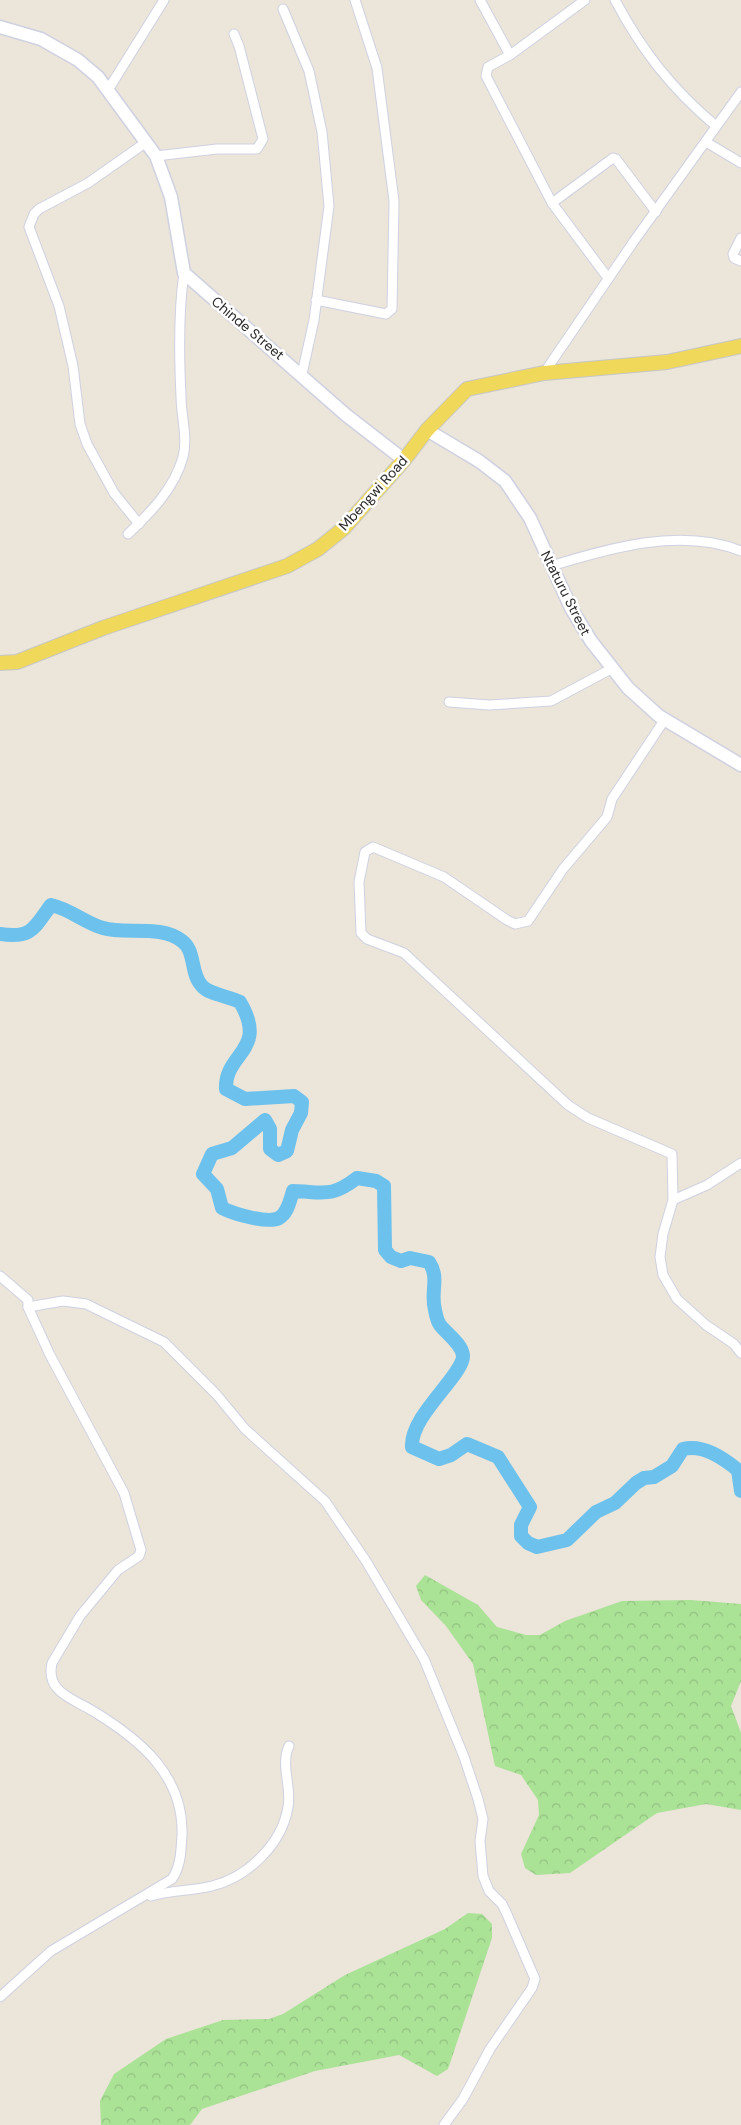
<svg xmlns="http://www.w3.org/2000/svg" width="741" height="2125" font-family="'DM Sans',sans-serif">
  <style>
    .forest { fill: url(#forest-crowns) }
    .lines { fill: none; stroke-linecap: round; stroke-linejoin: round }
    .river { stroke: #6cc1ed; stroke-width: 14 }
    .street-casing { stroke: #cfd1e1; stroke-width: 11 }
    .secondary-casing { stroke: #cfd1e1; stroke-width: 15 }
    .primary-casing { stroke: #c7c7c7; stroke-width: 16 }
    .street { stroke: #fff; stroke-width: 9 }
    .secondary { stroke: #fff; stroke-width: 12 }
    .primary { stroke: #efd85a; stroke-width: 14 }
    .labels { text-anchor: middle; stroke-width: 5; stroke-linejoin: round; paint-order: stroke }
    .street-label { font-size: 14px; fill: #282828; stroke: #fff }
  </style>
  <defs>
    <pattern id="forest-crowns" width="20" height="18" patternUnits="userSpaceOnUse" patternTransform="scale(1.25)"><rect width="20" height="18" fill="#aae296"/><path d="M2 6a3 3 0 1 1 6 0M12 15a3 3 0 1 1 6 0" fill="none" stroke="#92c281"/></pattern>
  </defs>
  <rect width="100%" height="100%" fill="#ebe5da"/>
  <g class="forest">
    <path d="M425,1575L478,1605L497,1627L526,1635H540L565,1621L622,1601L691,1600L741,1604V1681L731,1706L741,1733V1810L706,1804L657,1813L570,1873L536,1875L525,1868L521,1854L539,1815L538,1800L521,1775L495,1766L473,1664L446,1626L421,1600L416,1586Z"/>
    <path d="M468,1913L482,1914L492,1924V1938L448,2069L437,2076L399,2055L315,2071L202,2109L190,2125H101L100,2101L114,2074L166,2039L223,2020L269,2019L283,2014L345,1975L445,1929Z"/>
  </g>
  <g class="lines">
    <path class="river" d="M0,934C32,939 34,928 51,905C70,909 85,923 103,928C125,935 161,924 182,941C196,951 190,974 202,986C210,995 229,996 240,1002C269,1051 224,1053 226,1089L245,1099L294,1096L302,1102L301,1113L292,1130L287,1151L278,1155L270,1149V1129L265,1120L232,1148L212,1154L203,1174L217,1189L222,1208C234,1214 268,1224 279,1218C288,1213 290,1200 293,1191C324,1192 331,1198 357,1178L376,1181L384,1186L385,1250L391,1257L401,1261L410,1258L429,1262C440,1278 430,1292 435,1310C436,1315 437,1321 440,1325C447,1334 461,1343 463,1355C465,1374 410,1415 412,1447L439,1459L451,1455L467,1444L498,1457L530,1507L521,1525V1536L528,1543L537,1547L567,1540L596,1512L615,1503L636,1483L644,1478L654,1477L672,1466L683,1449C703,1444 723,1458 738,1470L741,1491"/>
    <g class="street-casing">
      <g id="street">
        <path d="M480,0L510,55L488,67L486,76L552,203L608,278"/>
        <path d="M615,0C642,51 672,89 716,126"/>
        <path d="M283,9L309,71L322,132L329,206L314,320L302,374"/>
        <path d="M510,55L585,0"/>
        <path d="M108,90L164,0"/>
        <path d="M706,142L741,163"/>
        <path d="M156,156L217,149H257L263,139L239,46L234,34"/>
        <path d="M552,203L613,158L616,159L656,212"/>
        <path d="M741,238L733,254L734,258L741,261"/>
        <path d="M316,300L386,314L392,309L394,201L377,68L355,0"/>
        <path d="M544,373L634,241L741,92"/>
        <path d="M139,524L114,493L87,444L80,424L73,366L59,306L29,227L34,214L39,209L88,183L145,143"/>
        <path d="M128,534C151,512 174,489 183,457C188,437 181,416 181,396C179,355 178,313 184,273"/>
        <path d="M551,566C610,548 681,527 741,551"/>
        <path d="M449,702L489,705L551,701L611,669"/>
        <path d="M665,719L612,799L607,817L563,869L528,921L515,924L507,920L444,877L373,847L365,852L359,882L361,933L367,939L404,953L568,1105L588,1118L672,1154L673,1200L663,1234L660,1257L663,1275L677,1299L706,1325L734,1344L741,1353"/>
        <path d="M673,1200L707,1185L741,1163"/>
        <path d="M0,1276L28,1300V1307L50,1355L124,1493L141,1550L139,1556L118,1570L80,1616L52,1663C50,1672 51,1681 57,1688C65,1698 82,1704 93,1711C139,1739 184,1775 182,1835C181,1850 181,1866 172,1879L51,1951L0,1997"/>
        <path d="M28,1307L63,1301L86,1304L164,1342L216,1394L245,1429L325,1501L366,1561L424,1659L464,1757L478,1799L483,1819L480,1841L483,1876L489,1891L502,1904L506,1912L535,1979L532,1988L490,2049L463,2099L444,2125"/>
        <path d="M151,1896C171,1890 192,1891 212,1886C248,1877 282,1844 288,1807C292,1788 280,1764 289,1746"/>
      </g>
    </g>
    <g class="secondary-casing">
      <g id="secondary">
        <path d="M0,27L41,39L78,60L98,77L156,156L171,197L184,273L346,415L404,460"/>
        <path d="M427,430L479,461L505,481L530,518L571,608L591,641L628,688L659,716L741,765"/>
      </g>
    </g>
    <g class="primary-casing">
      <path id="primary" d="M0,663L17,662L103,628L287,566L318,549L344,528L404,460L427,430L467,389L544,373L667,362L741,346"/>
    </g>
    <use href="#street" class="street"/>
    <use href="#secondary" class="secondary"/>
    <use href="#primary" class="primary"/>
  </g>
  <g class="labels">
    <g class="street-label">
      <text transform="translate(248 328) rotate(40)" y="5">Chinde Street</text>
      <text transform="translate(373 493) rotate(-48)" y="5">Mbengwi Road</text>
      <text transform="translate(566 593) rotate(63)" y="5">Ntaturu Street</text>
    </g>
  </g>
</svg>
